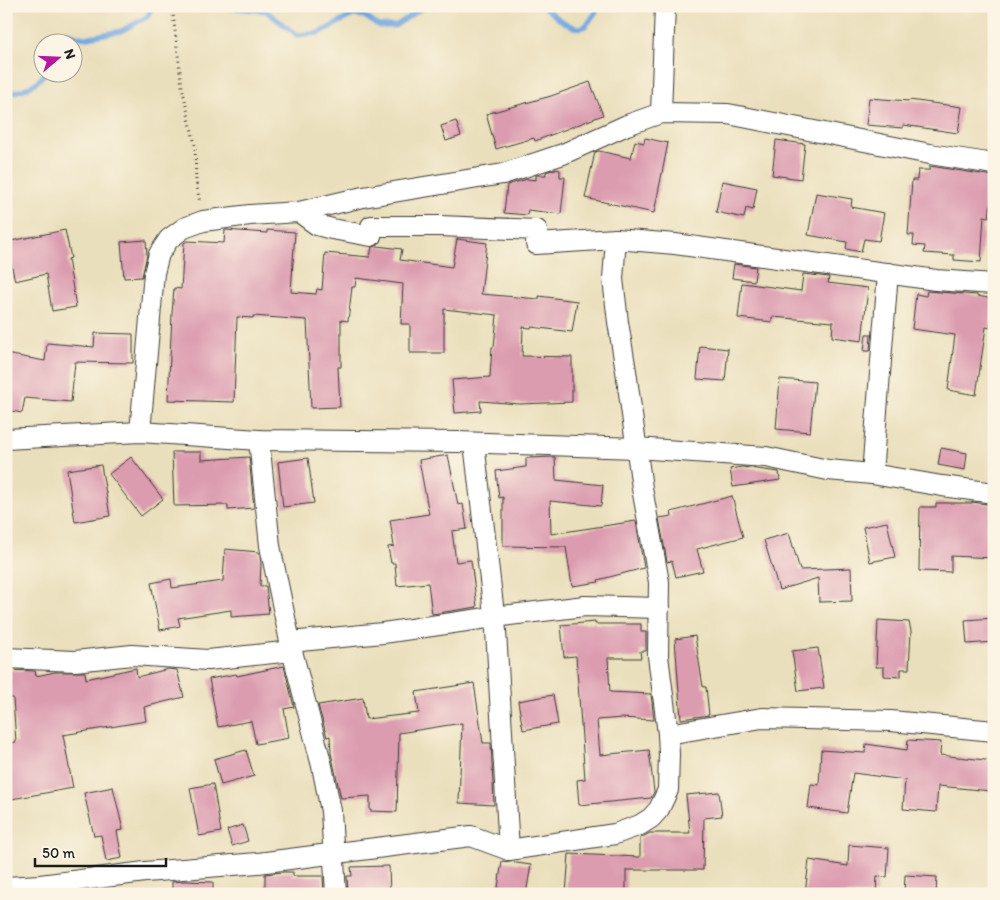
<svg xmlns="http://www.w3.org/2000/svg" width="1000" height="900" font-family="Itim,sans-serif">
  <style>
    .lines { fill: none; stroke-linecap: round; stroke-linejoin: round }
    .stream { stroke: #73a8e0; stroke-width: 5 }
    .building { fill: #dc9cb0 }
    .street-casing { stroke: #3b3934; stroke-width: 22 }
    .path { stroke: #3b3934; stroke-width: 3; stroke-dasharray: 1 4; stroke-linecap: butt }
    .street { stroke: #fff; stroke-width: 20 }
  </style>
  <rect width="100%" height="100%" fill="#fcf5e5"/>
  <filter id="ink" filterUnits="userSpaceOnUse"><feTurbulence type="fractalNoise" baseFrequency=".02" numOctaves="2"/><feDisplacementMap in="SourceGraphic" scale="10" xChannelSelector="R" yChannelSelector="G"/><feConvolveMatrix kernelMatrix="1 2 1 2 8 2 1 2 1" color-interpolation-filters="sRGB"/></filter>
  <filter id="wash" filterUnits="userSpaceOnUse"><feTurbulence type="fractalNoise" baseFrequency=".0096" numOctaves="4" result="noise"/><feDisplacementMap in="SourceGraphic" scale="20" xChannelSelector="R" yChannelSelector="G"/><feGaussianBlur stdDeviation="1.12" result="paint"/><feColorMatrix in="noise" values="0 0 0 0 0 0 0 0 0 0 0 0 0 0 0 0 0 1.4 0 .05"/><feComposite in="paint" operator="in"/></filter>
  <g filter="url(#wash)">
    <rect width="100%" height="100%" fill="#eadfbc"/>
    <g class="lines">
      <g class="stream">
        <path d="M214,6L266,11L297,35L319,33L353,15L364,16L379,26H395L422,8L430,6"/>
        <path d="M543,6C551,13 574,34 585,26C591,21 595,12 600,6"/>
        <path d="M54,42L65,32L84,38L121,31L147,17L153,6"/>
        <path d="M6,94C21,91 38,86 45,72"/>
      </g>
    </g>
    <g id="blocks">
      <g class="building">
        <path d="M590,82L603,115L535,141L534,138L496,149L486,114L551,96Z"/>
        <path d="M869,98L909,101V100L962,107L958,133L903,125V128L866,125Z"/>
        <path d="M456,121L461,136L446,141L441,126Z"/>
        <path d="M645,138L668,143L654,213L585,198L595,152L599,151L631,158L635,141L644,143Z"/>
        <path d="M776,140L805,144L801,179L772,175Z"/>
        <path d="M930,166L994,176L989,217L984,216L981,262L954,260V255L924,253L925,246L913,245L914,235H908L912,180H917L918,170H930Z"/>
        <path d="M555,169L560,170V177H565L561,214L528,210L527,215L504,213L507,185L527,179L536,180V175H546V172Z"/>
        <path d="M722,181L757,188L753,210L746,208L744,218L716,212Z"/>
        <path d="M816,193L852,199L851,207L884,213L879,241L864,239L861,252L846,249L847,242L808,235Z"/>
        <path d="M65,230L71,258L68,259L76,307L52,311L46,274L15,281L6,242Z"/>
        <path d="M225,230L267,233V230L295,232L291,292L316,294L317,289L322,290L325,253L370,257L372,247L377,246L402,249L400,260L452,267L457,239L487,243L481,294L539,299V296L577,301L572,332L531,327V328L523,327L522,356L572,357V402L520,404L480,401L481,411L455,413L452,380L490,377L492,347H494L497,315L444,309V353H410V324H401L403,284L356,278L355,287H352L348,321L341,320V367H338L340,407L311,408L307,320L253,316V318L237,317L234,402L168,400L172,314L174,288L181,289L184,243L187,241L224,243Z"/>
        <path d="M146,240L147,255L142,277L124,278L121,242Z"/>
        <path d="M734,264L756,267L754,281L732,278Z"/>
        <path d="M803,274L829,277L828,283L868,288L862,341L832,337L833,322L772,317V322L738,318L742,283L801,291Z"/>
        <path d="M927,291L977,295V296L994,299L990,328L986,327L976,395L948,390L955,335L912,329L916,294L926,296Z"/>
        <path d="M95,333L133,334V363L75,362L71,402L25,398L22,413L6,410V354L45,361L47,343L94,347Z"/>
        <path d="M866,334H871L870,351H864Z"/>
        <path d="M700,346L728,349L725,381L697,379Z"/>
        <path d="M780,379L815,382L810,432L776,429Z"/>
        <path d="M941,448L967,453L965,470L938,465Z"/>
        <path d="M172,452H201V460L249,457L254,508L228,510V505L174,506Z"/>
        <path d="M448,455L458,505L463,504L467,529L452,531L456,562L471,560L477,607L432,614L428,583L397,586L395,563H391L388,547L394,546L390,520L429,514L419,460Z"/>
        <path d="M131,457L163,499L141,516L109,474Z"/>
        <path d="M555,457L556,480L603,485L601,506L550,501L551,534L636,521L644,568L598,580L599,582L572,586L566,547L503,546V497L499,498L496,471L526,467V458Z"/>
        <path d="M308,458L314,503L283,507L278,462Z"/>
        <path d="M101,465L110,516L75,522L67,470Z"/>
        <path d="M742,467L779,472L780,480L733,487L730,469Z"/>
        <path d="M732,496L743,537L697,549L703,571L676,577L672,561L667,562L659,518L672,516L671,512Z"/>
        <path d="M972,502L994,505V558L951,556V572L919,571L920,507H936V503H972Z"/>
        <path d="M887,522L895,557L870,562L863,527Z"/>
        <path d="M789,533L800,570L851,568L852,601L819,602L818,578L779,590L764,540Z"/>
        <path d="M225,549L259,552L261,563L260,586H266L269,614L231,617V610L178,618L180,626L160,630L151,583L171,579L172,588L223,581Z"/>
        <path d="M994,618V642L967,644L965,620Z"/>
        <path d="M878,620L909,622L911,631L909,669H901V677L884,676V667H876Z"/>
        <path d="M595,622V624H641V632H646V651H640L641,658H608L610,692L651,694L654,720L622,718L597,720L600,755L649,750L654,792L651,798L579,805L577,780L585,779L576,656L564,657L561,625Z"/>
        <path d="M695,636L703,687H706L709,715L681,719L675,639Z"/>
        <path d="M818,648L824,688L798,691L792,651Z"/>
        <path d="M284,666L294,707L284,709L289,738L256,744L251,721L218,727L209,679L236,674L237,676Z"/>
        <path d="M136,668L137,677L168,669L177,670L184,697L144,707L146,721L63,735L73,788L6,800V743L16,742L13,698H10L6,670L35,671L36,676L55,672H85L86,679Z"/>
        <path d="M474,683L483,743H491L494,805L459,803L462,723L399,733L397,812L370,811V796L341,798L331,753L330,736L327,737L318,705L363,698L366,719L419,713L416,692Z"/>
        <path d="M553,695L558,724L523,730L518,701Z"/>
        <path d="M908,740L941,742L940,755L994,761L991,791L938,786L936,812L903,809L905,780L853,773L847,813L808,808L811,784L819,785L821,750L865,753L866,744L907,750Z"/>
        <path d="M246,750L254,776L221,785L214,759Z"/>
        <path d="M213,784L221,832L199,836L190,788Z"/>
        <path d="M113,787L123,830L117,831L122,858L106,861L101,835L94,836L84,793Z"/>
        <path d="M719,792L722,816L704,818L703,870H626V894H566L569,854L640,857V838L650,833H690L686,795Z"/>
        <path d="M243,825L248,841L232,846L227,830Z"/>
        <path d="M849,845L889,848L887,877L877,876L876,894H805L809,860L848,866Z"/>
        <path d="M502,861L531,865L526,894H497Z"/>
        <path d="M389,866L390,894H348L347,876H352L351,867Z"/>
        <path d="M282,872H293V876H323L324,894H265V874Z"/>
        <path d="M905,875L937,877L936,894H904Z"/>
        <path d="M184,881L213,882V894H172V882Z"/>
      </g>
    </g>
  </g>
  <g filter="url(#ink)">
    <use href="#blocks" fill-opacity="0" stroke="#3b3934" stroke-width="1"/>
    <g class="lines">
      <g class="street-casing">
        <g id="street">
          <path d="M661,113L665,6"/>
          <path d="M299,212L317,225L332,229L371,236V226H440L537,230L536,244L616,239L675,244L936,280L994,284"/>
          <path d="M140,432L154,273L159,254L169,239L184,228L203,221L250,215L299,212L363,197L503,174L563,154L627,125L661,113L728,114L930,154L994,164"/>
          <path d="M6,439L140,432L259,440L458,442L636,448L766,457L828,470L872,474L942,486L994,493"/>
          <path d="M259,440L270,546L292,651L322,766L331,811L336,894"/>
          <path d="M474,443L496,631L509,850"/>
          <path d="M872,474L888,273"/>
          <path d="M290,642L383,633L494,617L585,606L659,608"/>
          <path d="M6,658L75,661L132,655L208,660L292,651"/>
          <path d="M668,734L762,718L891,721L994,731"/>
          <path d="M6,887L40,885L145,872L258,863L471,836L509,850L615,834L640,825L651,818L659,809L668,790L669,754L668,734L658,656L659,582L642,488L626,371L618,322L613,279L616,239"/>
        </g>
      </g>
      <path class="path" d="M172,6L182,87L195,145L196,182L200,203"/>
      <use href="#street" class="street"/>
    </g>
  </g>
  <rect width="1000" height="900" fill="none" stroke="#fcf5e5" stroke-width="25"/>
  <g transform="translate(58 58) rotate(71)"><circle r="24" fill="#fcf5e5" stroke="#a29e95"/>
  <path d="M0-4L9 19L0 12L-9 19Z" fill="#b5179e"/>
  <text y="-8" font-size="14" font-weight="bold" text-anchor="middle" fill="#1c1c1c">N</text>
  </g>
  <path d="M35 858v8h131v-8" fill="none" stroke="#1c1c1c" stroke-width="2.5"/>
  <text x="42" y="858" font-size="15" fill="#1c1c1c" stroke="#fcf5e5" stroke-width="4" paint-order="stroke">50 m</text>
</svg>
